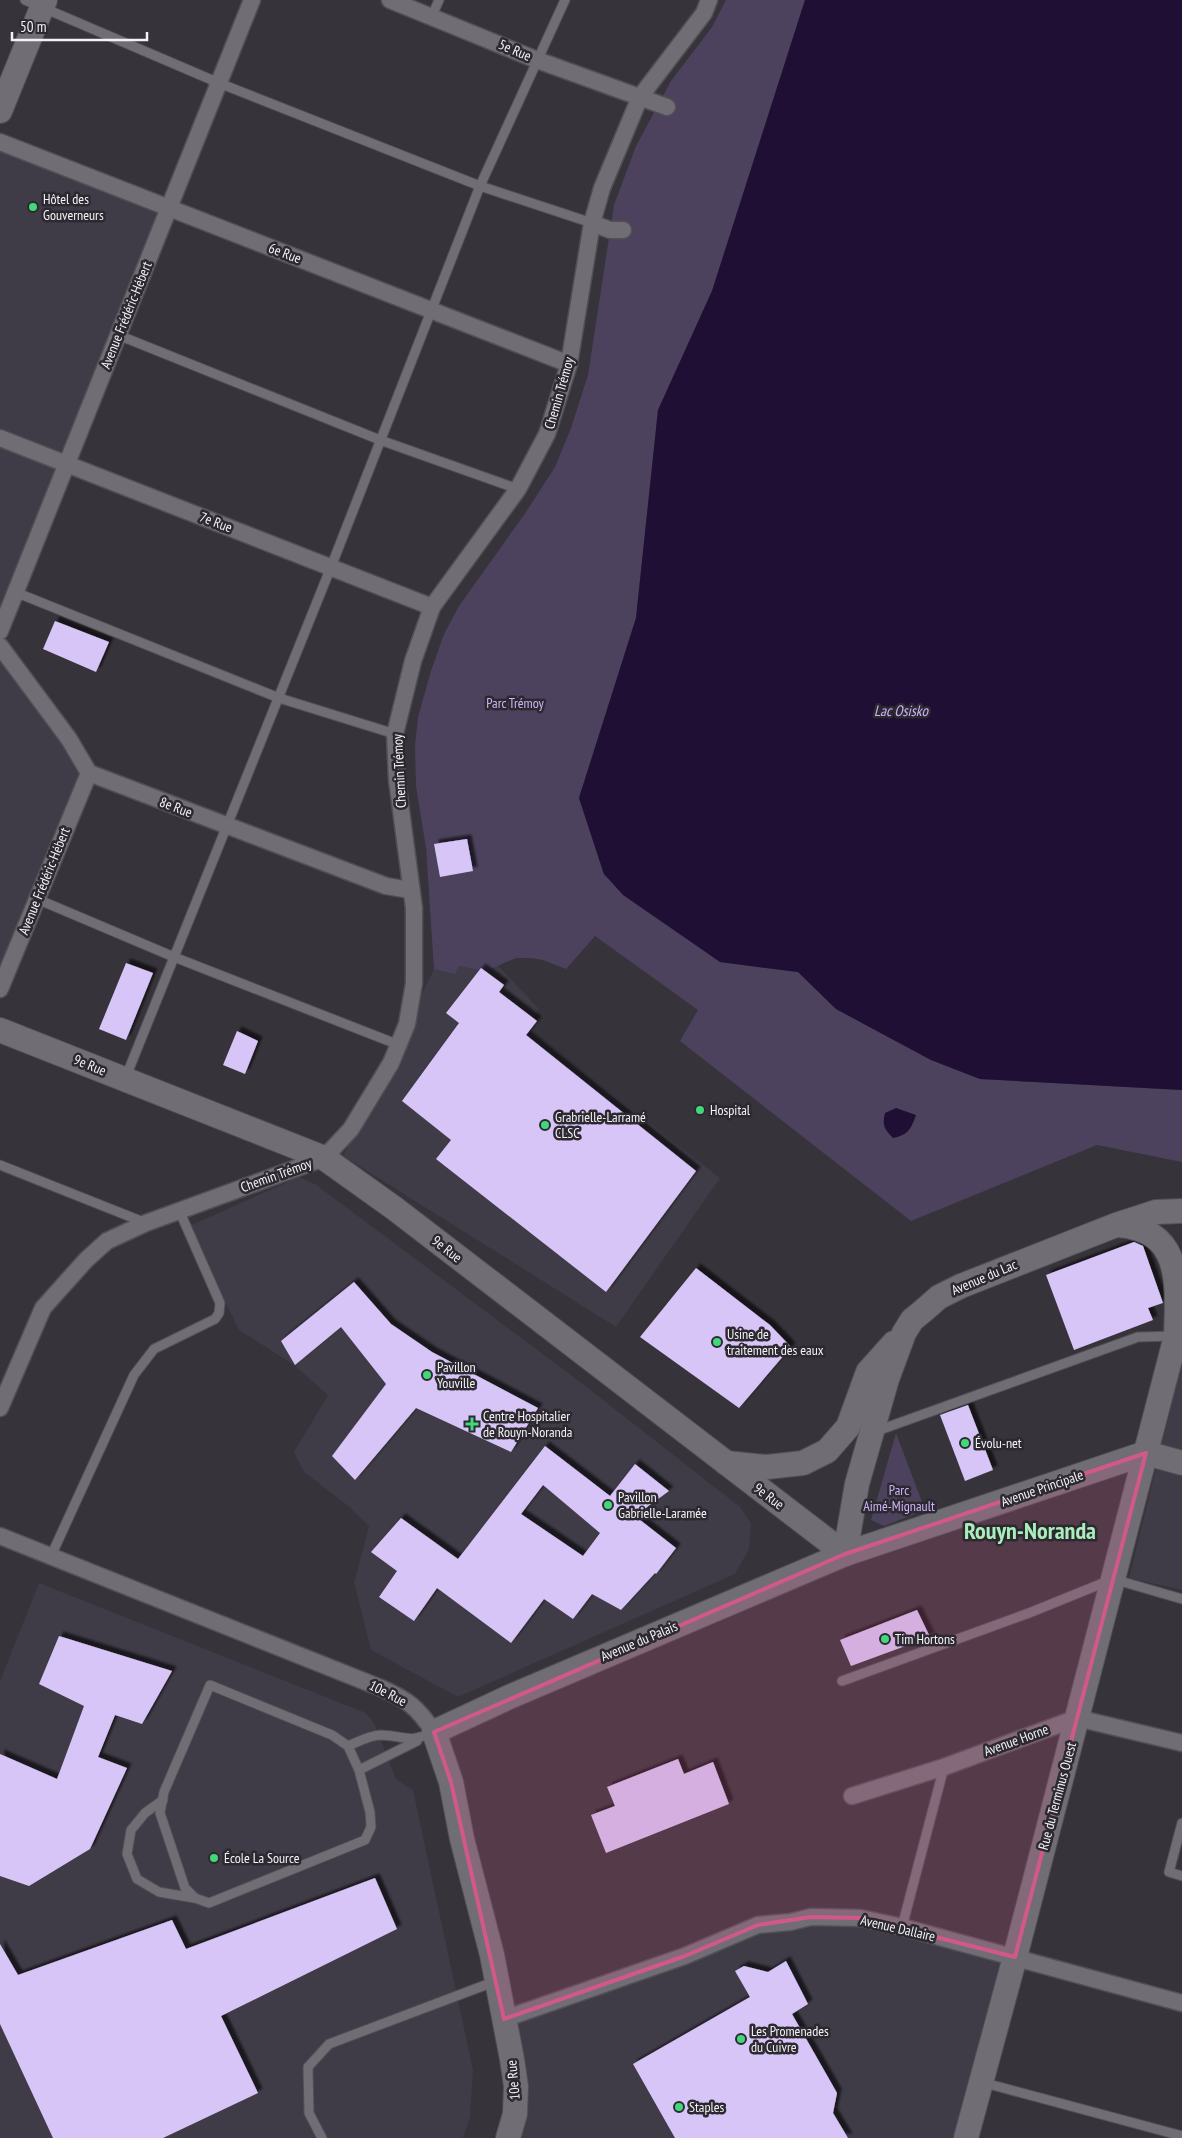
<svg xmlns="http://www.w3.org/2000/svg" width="1182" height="2138" font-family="'PT Sans Narrow',sans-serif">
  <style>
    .built { fill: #3f3b47 }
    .green { fill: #4c425d }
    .water { fill: #200f34 }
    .building { fill: #d7c5f7; fill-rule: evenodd; filter: url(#shadow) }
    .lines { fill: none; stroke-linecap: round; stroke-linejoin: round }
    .lane-casing { stroke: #514f54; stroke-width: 11 }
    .street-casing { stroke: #514f54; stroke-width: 19 }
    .secondary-casing { stroke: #514f54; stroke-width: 26 }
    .lane { stroke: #706d75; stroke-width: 9 }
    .street { stroke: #706d75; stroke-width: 16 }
    .secondary { stroke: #706d75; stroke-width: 24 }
    .marked { fill: #d1598a; fill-opacity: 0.2; stroke: #d1598a; stroke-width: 4; stroke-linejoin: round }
    .poi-dot { fill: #43d77b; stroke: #2c2930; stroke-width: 2 }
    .labels { text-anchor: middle; stroke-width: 5; stroke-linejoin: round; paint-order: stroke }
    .street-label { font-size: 14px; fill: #f4f2f7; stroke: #2c2930 }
    .poi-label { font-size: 14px; fill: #f4f2f7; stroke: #2c2930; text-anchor: start }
    .park-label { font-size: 14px; fill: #cfb4fa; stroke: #2c2930 }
    .water-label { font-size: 15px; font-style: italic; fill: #cdb2f8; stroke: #2c2930 }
    .town-label { font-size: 24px; font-weight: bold; fill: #aaefbb; stroke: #2c2930 }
  </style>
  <defs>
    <filter id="shadow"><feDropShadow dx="4.5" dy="-4.5" stdDeviation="1" flood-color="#0009"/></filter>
  </defs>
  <rect width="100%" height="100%" fill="#36333a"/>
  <g class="built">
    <path d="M0,142L169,208L0,631Z"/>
    <path d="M0,646L89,773L0,989Z"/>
    <path d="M491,958L538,1008L531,1031L720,1178L616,1327L343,1156L434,969Z"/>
    <path d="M299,1177L315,1184L579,1381L740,1507L751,1523L749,1549L735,1574L458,1697L371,1650L354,1583L369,1526L347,1505L304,1472L294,1452L328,1395L294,1365L239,1330L189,1226Z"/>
    <path d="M1182,1361V1590L1129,1578Z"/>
    <path d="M39,1583L366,1713L374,1723L396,1779L413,1790L473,2070L470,2117L463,2138H0V1681Z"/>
    <path d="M860,1918L1015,1957L966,2138H519L526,2122L527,2088L504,2019L740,1934Z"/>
  </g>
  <g class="green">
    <path d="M726,0H805L712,291L658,410L636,618L579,798L604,875L720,962L798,972L836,1009L931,1060L980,1079L1182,1090V1162L1097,1145L911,1221L680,1041L698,1010L595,936L566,969L543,960L531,958H516L486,971L459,966L455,974L434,969L426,848L416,786L415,746L418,717L431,671L444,634L459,606L526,512L555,467L571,428L588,375L614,205L636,146L671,81L712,27Z"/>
    <path d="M896,1433L925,1510L884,1526L871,1520Z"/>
  </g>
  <g class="water">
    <path d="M805,0H1182V1090L980,1079L931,1060L836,1009L798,972L720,962L623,895L604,874L579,798L636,618L658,410L712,291Z"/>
    <path d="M896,1108L916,1115C911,1129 908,1135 893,1138C884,1129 882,1125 885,1113Z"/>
  </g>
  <g class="building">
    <path d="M55,621L109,642L96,672L43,649Z"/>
    <path d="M467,839L473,871L440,877L434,844Z"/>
    <path d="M126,963L153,973L126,1040L99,1029Z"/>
    <path d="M481,968L504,985L499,992L537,1021L526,1035L696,1171L606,1292L436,1159L451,1140L402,1101L459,1023L446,1013Z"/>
    <path d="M237,1031L258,1041L245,1074L223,1065Z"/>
    <path d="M1134,1242L1143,1246L1163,1303L1148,1308L1153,1320L1074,1350L1046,1275Z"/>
    <path d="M696,1268L770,1325L791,1347L739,1408L640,1337Z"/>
    <path d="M354,1282L391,1324L432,1352L538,1408L511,1452L416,1408L355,1480L332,1456L386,1384L341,1327L295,1365L281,1341Z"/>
    <path d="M968,1405L993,1470L965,1481L940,1415Z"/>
    <path d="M545,1446L610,1496L635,1464L669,1491L635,1516L676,1548L656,1574L655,1573L621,1610L592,1594L573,1619L544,1599L511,1643L437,1588L414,1621L379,1597L397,1571L371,1552L401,1518L458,1559ZM543,1485L600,1533L583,1556L521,1514Z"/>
    <path d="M917,1610L930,1637L851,1666L840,1640Z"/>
    <path d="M59,1636L172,1671L142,1724L115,1715L98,1757L127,1768L90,1849L29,1886L0,1876V1754L57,1779L84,1706L39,1684Z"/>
    <path d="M678,1759L684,1774L713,1762L729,1804L606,1853L591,1815L615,1806L607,1787Z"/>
    <path d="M375,1878L397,1929L221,2016L258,2093L163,2138H53L0,2024V1944L18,1975L172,1920L186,1949Z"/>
    <path d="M786,1961L808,2004L792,2014L837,2093L833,2113L848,2138H675L633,2064L750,1997L735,1971L744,1966L768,1972Z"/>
  </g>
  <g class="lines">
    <g class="lane-casing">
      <g id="lane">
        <path d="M25,0L219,83L480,186L592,223"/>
        <path d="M432,16L439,0"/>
        <path d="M118,335L380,440L518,489"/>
        <path d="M15,592L279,698L395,734"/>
        <path d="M37,899L174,957L399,1045"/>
        <path d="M125,1079L331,567L480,186L565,0"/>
        <path d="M0,1165L146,1223"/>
        <path d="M874,1432L1138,1337L1174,1336"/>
        <path d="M51,1556L134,1375L154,1349L215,1319L219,1313L220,1303L179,1210"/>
        <path d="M842,1681L1029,1613L1113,1579L1182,1599"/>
        <path d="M210,1685L332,1735L348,1746L359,1770L370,1812L371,1827L365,1840L209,1903L195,1898L185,1888L160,1813L164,1792Z"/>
        <path d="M348,1746C358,1742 370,1735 381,1735C408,1736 406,1744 434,1732"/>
        <path d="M359,1770L417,1741"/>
        <path d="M163,1800L145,1813L131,1830L127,1854L137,1879L159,1892L194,1898"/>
        <path d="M1182,1823L1169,1872L1182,1876"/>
        <path d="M902,1927L944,1767"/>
        <path d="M981,2082L1182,2136"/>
        <path d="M322,2138L309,2113L308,2067L329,2044L496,1981"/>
      </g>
    </g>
    <g class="street-casing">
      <g id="street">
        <path d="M390,0L537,60L667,107"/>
        <path d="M0,142L569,364"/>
        <path d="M592,223L610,230H623"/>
        <path d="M0,438L432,607"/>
        <path d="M0,631L252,0"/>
        <path d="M0,646L69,739L89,773L386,886L410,890"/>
        <path d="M0,989L89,773"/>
        <path d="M0,1408L43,1308L86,1260L107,1241L146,1223L324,1158L351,1129L391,1063L407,1024L414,983V908L397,780L395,734L413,661L432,607L518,489L547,434L569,364L592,223L602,188L640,97L704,13L709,0"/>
        <path d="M0,1536L381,1688C408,1700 417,1707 434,1732"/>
        <path d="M852,1796L944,1767L1077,1718L1182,1743"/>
        <path d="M504,2019L685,1956L758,1925L791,1922L811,1917L860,1918L902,1927L1182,2003"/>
      </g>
    </g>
    <g class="secondary-casing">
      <g id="secondary">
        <path d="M0,111L45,0"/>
        <path d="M0,1030L324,1158L394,1208L845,1554"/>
        <path d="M1118,1225C1182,1230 1178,1282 1176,1336"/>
        <path d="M726,1463L767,1467L803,1463L827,1451L848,1427L868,1372L894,1343"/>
        <path d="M845,1554L857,1484L887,1379L904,1333L912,1320L923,1311L939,1297L961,1286L1116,1225L1156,1212L1182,1211"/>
        <path d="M508,2138L515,2114L516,2086L512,2059L492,1955L462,1839L451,1782L434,1732L509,1697L845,1554L1146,1453L1182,1463"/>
        <path d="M966,2138L1015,1957L1176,1336L1182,1324"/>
      </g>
    </g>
    <use href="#lane" class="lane"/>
    <use href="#street" class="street"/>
    <use href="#secondary" class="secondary"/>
  </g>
  <path class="marked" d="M1146,1453L1015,1957L860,1918L811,1917L758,1925L685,1956L504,2019L451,1782L434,1732L845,1554Z"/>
  <g class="poi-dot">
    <circle cx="33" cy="207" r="5"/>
    <circle cx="700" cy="1110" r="5"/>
    <circle cx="545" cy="1125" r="5"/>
    <circle cx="717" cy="1342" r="5"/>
    <circle cx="427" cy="1375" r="5"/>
    <path d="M469.5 1416.5h5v5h5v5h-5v5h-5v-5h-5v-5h5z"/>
    <circle cx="965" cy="1443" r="5"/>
    <circle cx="608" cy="1505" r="5"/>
    <circle cx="885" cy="1639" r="5"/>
    <circle cx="214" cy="1858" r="5"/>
    <circle cx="741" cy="2039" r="5"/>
    <circle cx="679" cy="2107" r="5"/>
  </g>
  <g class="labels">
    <g class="street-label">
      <text transform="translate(515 50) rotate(23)" y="5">5e Rue</text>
      <text transform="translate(285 253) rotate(21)" y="5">6e Rue</text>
      <text transform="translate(126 315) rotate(-68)" y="5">Avenue Frédéric-Hébert</text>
      <text transform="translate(559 393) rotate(-74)" y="5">Chemin Trémoy</text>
      <text transform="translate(216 522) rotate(21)" y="5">7e Rue</text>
      <text transform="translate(399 771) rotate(-93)" y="5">Chemin Trémoy</text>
      <text transform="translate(176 807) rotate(21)" y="5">8e Rue</text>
      <text transform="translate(44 881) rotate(-68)" y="5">Avenue Frédéric-Hébert</text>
      <text transform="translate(90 1065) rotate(22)" y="5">9e Rue</text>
      <text transform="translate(276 1175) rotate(-20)" y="5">Chemin Trémoy</text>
      <text transform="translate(447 1249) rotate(38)" y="5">9e Rue</text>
      <text transform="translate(984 1277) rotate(-23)" y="5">Avenue du Lac</text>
      <text transform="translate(1042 1488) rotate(-19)" y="5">Avenue Principale</text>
      <text transform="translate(769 1496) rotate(37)" y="5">9e Rue</text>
      <text transform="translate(639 1641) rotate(-23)" y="5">Avenue du Palais</text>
      <text transform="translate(388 1693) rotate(27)" y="5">10e Rue</text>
      <text transform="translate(1016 1740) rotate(-20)" y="5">Avenue Horne</text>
      <text transform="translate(1057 1796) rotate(-75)" y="5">Rue du Terminus Ouest</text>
      <text transform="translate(898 1928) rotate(13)" y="5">Avenue Dallaire</text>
      <text transform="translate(513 2080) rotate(-95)" y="5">10e Rue</text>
    </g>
    <g class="poi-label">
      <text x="43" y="204">Hôtel des<tspan x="43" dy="16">Gouverneurs</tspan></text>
      <text x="710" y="1115">Hospital</text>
      <text x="555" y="1122">Grabrielle-Larramé<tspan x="555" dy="16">CLSC</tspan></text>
      <text x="727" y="1339">Usine de<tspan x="727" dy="16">traitement des eaux</tspan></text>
      <text x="437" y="1372">Pavillon<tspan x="437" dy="16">Youville</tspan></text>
      <text x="483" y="1421">Centre Hospitalier<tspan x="483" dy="16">de Rouyn-Noranda</tspan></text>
      <text x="975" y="1448">Évolu-net</text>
      <text x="618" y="1502">Pavillon<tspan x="618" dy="16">Gabrielle-Laramée</tspan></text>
      <text x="895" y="1644">Tim Hortons</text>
      <text x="224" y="1863">École La Source</text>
      <text x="751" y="2036">Les Promenades<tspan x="751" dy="16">du Cuivre</tspan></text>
      <text x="689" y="2112">Staples</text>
    </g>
    <g class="park-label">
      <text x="515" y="708">Parc Trémoy</text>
      <text x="899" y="1495">Parc<tspan x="899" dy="16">Aimé-Mignault</tspan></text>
    </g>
    <g class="water-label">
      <text x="901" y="716">Lac Osisko</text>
    </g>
    <g class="town-label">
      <text x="1030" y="1539">Rouyn-Noranda</text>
    </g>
  </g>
  <path d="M12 32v8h135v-8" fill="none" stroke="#f4f2f7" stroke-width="2.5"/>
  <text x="20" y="32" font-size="15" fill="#f4f2f7" stroke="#2c2930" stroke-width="4" paint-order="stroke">50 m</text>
</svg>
